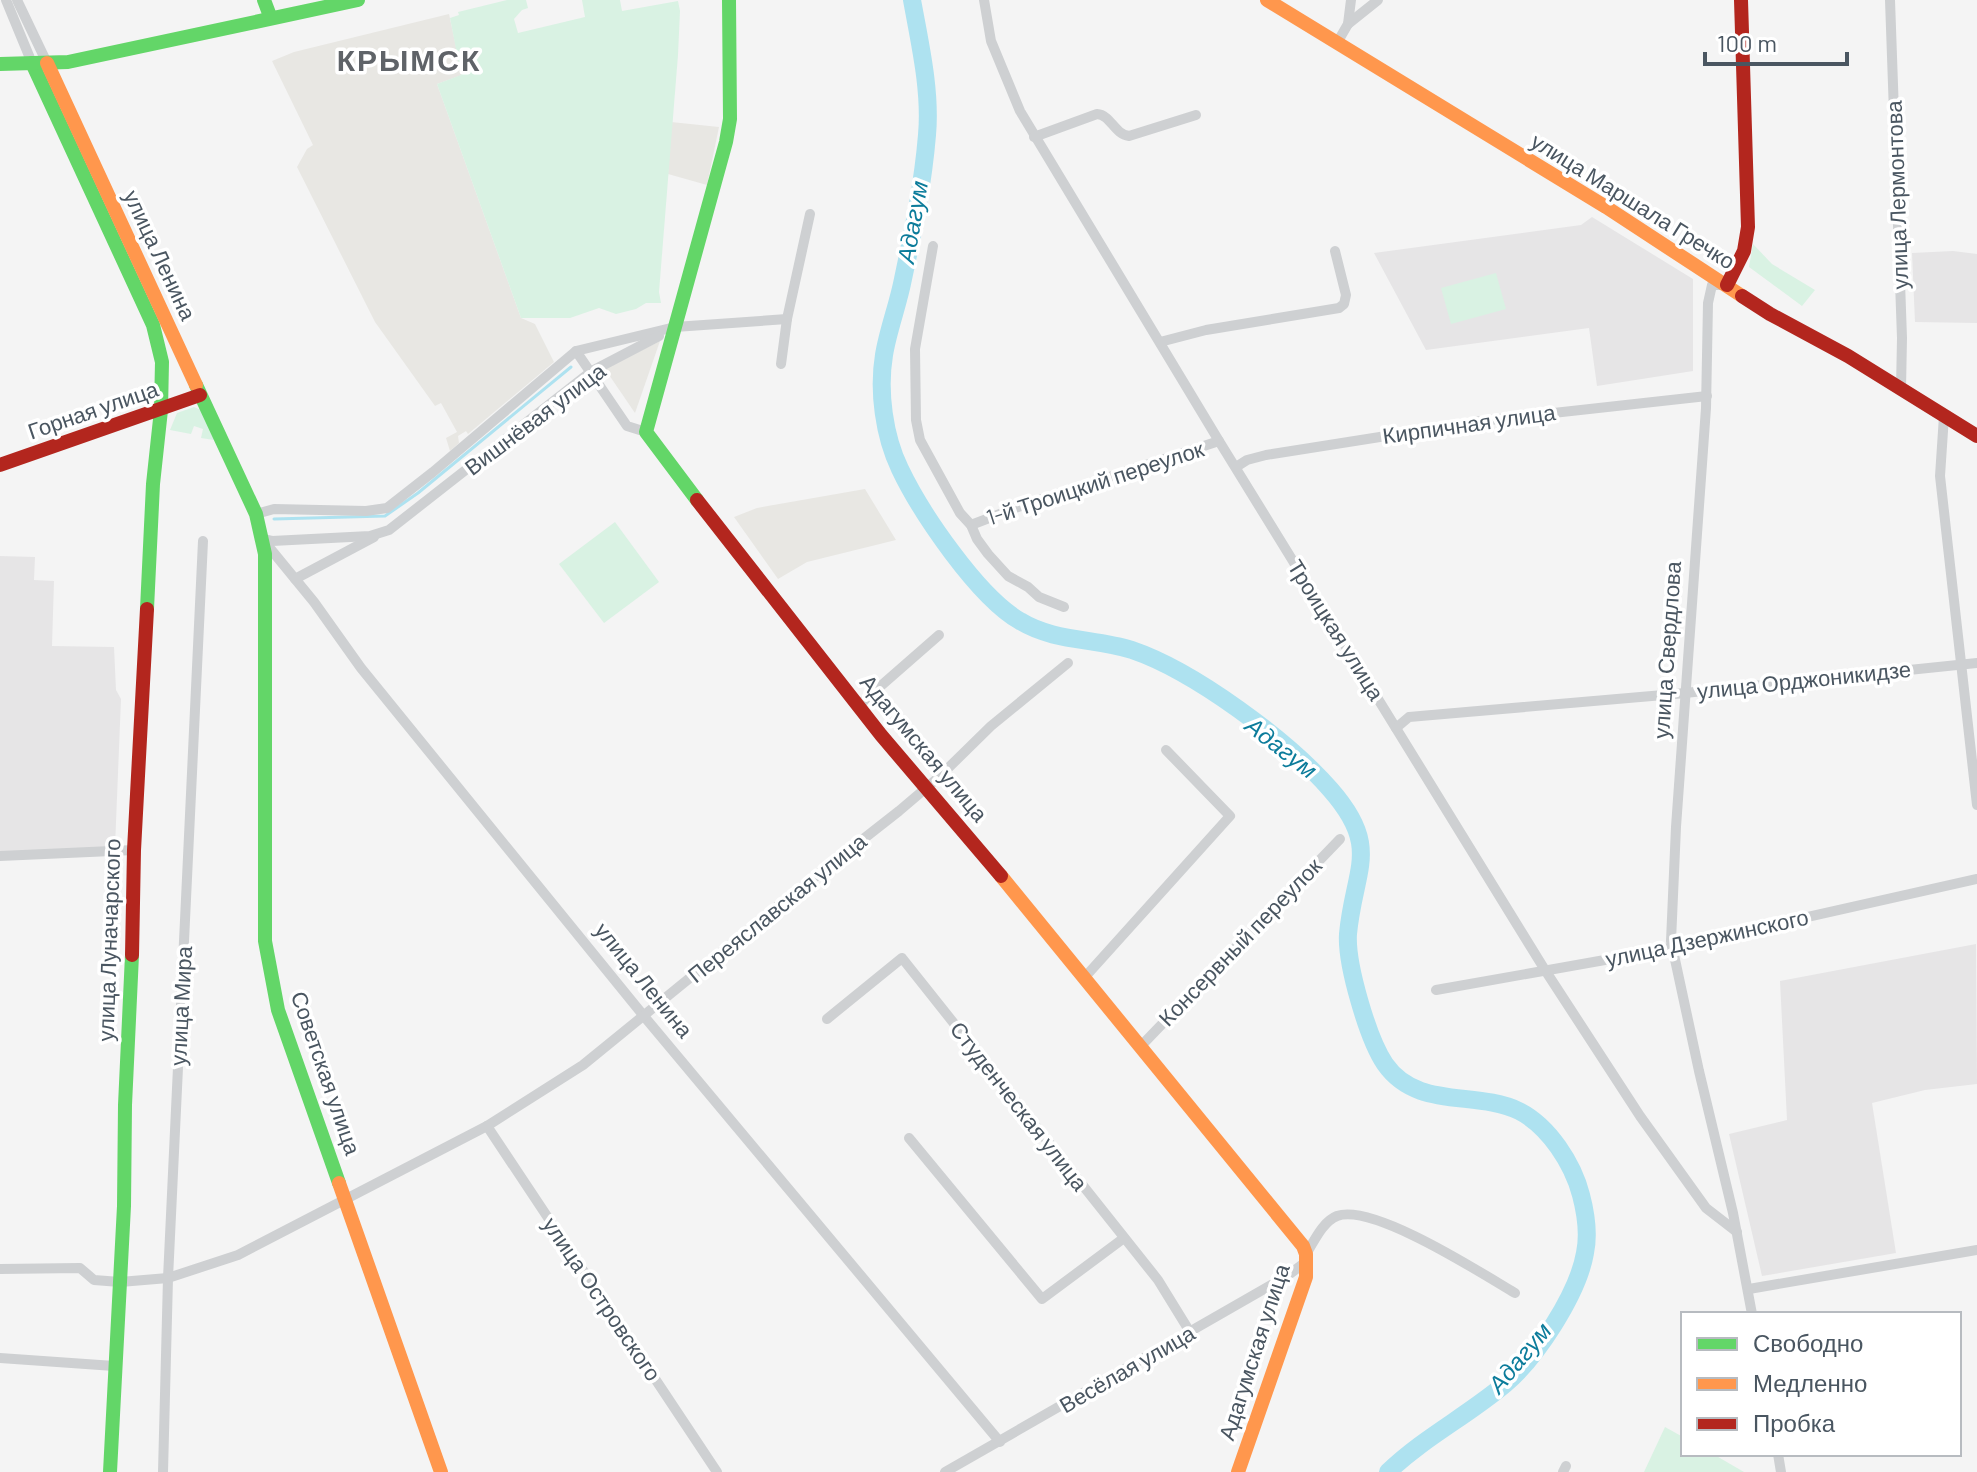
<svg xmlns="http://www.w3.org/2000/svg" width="1977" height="1472" font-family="Barlow,sans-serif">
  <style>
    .commercial { fill: #e8e7e3 }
    .education { fill: #e6e5e6 }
    .green { fill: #d9f2e3 }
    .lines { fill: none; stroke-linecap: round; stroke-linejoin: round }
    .stream { stroke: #aee2f0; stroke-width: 3 }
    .river { stroke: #aee2f0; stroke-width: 18 }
    .street { stroke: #ced0d2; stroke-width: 10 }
    .fast { stroke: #63d668; stroke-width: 14 }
    .slow { stroke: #ff974d; stroke-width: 14 }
    .jam { stroke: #b3261e; stroke-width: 14 }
    .labels { text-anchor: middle; stroke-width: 7; stroke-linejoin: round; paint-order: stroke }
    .street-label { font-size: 22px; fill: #4a5661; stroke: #fff }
    .water-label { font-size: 24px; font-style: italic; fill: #0c7c9b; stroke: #fff }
    .district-label { font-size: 30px; font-weight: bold; letter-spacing: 2px; fill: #5f6368; stroke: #fff }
  </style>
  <rect width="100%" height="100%" fill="#f4f4f4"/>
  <g class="commercial">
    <path d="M449,14L462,75L437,84L521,318L535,324L554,362L468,434L466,431L458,436L459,443L450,451L446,438L457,432L441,403L435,406L375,322L297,167L307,149L313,145L272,61L294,52Z"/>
    <path d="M671,122L719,127L707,185L668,174Z"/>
    <path d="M660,341L635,413L605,369Z"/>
    <path d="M865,489L896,540L807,562L778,579L734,517L757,508Z"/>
  </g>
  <g class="education">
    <path d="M1592,217L1693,279V371L1597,386L1589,328L1426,350L1374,253L1581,225Z"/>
    <path d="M1953,251L1977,254V323L1915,322L1912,253Z"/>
    <path d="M0,556L35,557L34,580L54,581L52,646L114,647L116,690L121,699L115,847L0,853Z"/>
    <path d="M1976,944L1977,1084L1925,1090L1872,1103L1896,1253L1762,1276L1729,1134L1787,1120L1780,981Z"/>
  </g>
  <g class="green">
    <path d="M507,0H526L528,8L522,10L514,19L518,33L585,17L582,0H620L622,11L678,1L680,11L678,55L659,292L661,303H646L636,309L616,314L599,308L570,318H521L437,84L461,75L450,18L459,15L458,12Z"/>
    <path d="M1753,244L1772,264L1815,290L1802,306L1749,267Z"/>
    <path d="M1496,273L1506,309L1451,324L1441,288Z"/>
    <path d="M194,407L201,410L214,440L201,438L203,429L194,426L191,434L170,430L177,413Z"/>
    <path d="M615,522L659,582L604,623L559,564Z"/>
    <path d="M1665,1427L1683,1437V1454H1713L1744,1472H1644Z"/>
  </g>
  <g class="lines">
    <path class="stream" d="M274,519L385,516L418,493L571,367"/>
    <path class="river" d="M912,0C920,44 931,91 927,135C923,184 913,232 903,279C898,305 888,330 884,355C878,391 884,436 900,469C921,513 978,597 1020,621C1054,642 1095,638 1132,650C1194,671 1287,740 1330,789C1382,848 1354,868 1348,934C1346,964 1368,1039 1385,1064C1417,1110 1475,1090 1519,1111C1549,1126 1573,1164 1581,1195C1586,1214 1589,1234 1585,1253C1578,1294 1536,1358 1505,1384C1467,1416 1423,1438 1388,1472"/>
    <g class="street">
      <path d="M6,0L32,63"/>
      <path d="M17,0L47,63"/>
      <path d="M984,0L991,41L1020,111L1219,441L1545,970L1640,1116L1706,1208L1737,1232"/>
      <path d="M1890,0L1902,338L1901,389"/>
      <path d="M1348,24L1378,0"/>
      <path d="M1337,43L1348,24L1351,0"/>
      <path d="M1034,137L1097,114C1111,115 1114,134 1129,136L1196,115"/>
      <path d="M933,246L915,349L916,420L920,440L960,513L971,525L977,539L988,554L1008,576L1028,587L1039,597L1064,607"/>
      <path d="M1726,285H1712L1708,303L1706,408L1676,827L1671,941L1699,1071L1733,1213L1752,1314"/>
      <path d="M1160,342L1206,330L1339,308L1344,304L1346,295L1335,251"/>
      <path d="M576,351L627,426L646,432"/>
      <path d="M781,364L787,319L810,214"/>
      <path d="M1944,416L1940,476L1977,805"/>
      <path d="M1236,467L1247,460L1266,455L1481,421L1707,396"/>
      <path d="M256,514L274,509L366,511L387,508L433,472L576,351L675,327L787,319"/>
      <path d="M971,525L1018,507L1219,441"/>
      <path d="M263,539L272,541L370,536L389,530L592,371L659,336"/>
      <path d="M264,541L314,602L361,668L643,1015L1000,1442"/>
      <path d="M295,579L374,537"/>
      <path d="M859,705L939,635"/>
      <path d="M1396,728L1409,717L1675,694L1977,663"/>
      <path d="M0,856L134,850"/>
      <path d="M1085,977L1230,816L1166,750"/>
      <path d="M1436,990L1661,950L1977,879"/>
      <path d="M827,1019L902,958L1158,1280L1190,1332"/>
      <path d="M1141,1046L1340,839"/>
      <path d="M487,1126L717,1472"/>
      <path d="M909,1138L1042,1299L1124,1238"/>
      <path d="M1306,1254C1314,1242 1322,1222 1337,1216C1373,1203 1481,1273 1515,1293"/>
      <path d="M0,1269L80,1268L94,1280L120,1282L168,1278L238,1255L487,1126L583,1065L783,902L899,811L939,777L991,726L1068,663"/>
      <path d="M1749,1289L1977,1250"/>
      <path d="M0,1358L114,1366"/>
      <path d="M1778,1454L1781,1472"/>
      <path d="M163,1472L168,1278L203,541"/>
      <path d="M945,1472L1287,1276L1307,1261"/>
      <path d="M1563,1472L1566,1466"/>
    </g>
    <g class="fast">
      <path d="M264,0L270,16"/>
      <path d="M32,63L153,325L162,362L161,410L153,484L147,609"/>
      <path d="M0,64L68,62L358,0"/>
      <path d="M196,385L256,514L265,554V941L278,1010L339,1183"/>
      <path d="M697,500L646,432L726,142L730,119L729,0"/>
      <path d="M110,1472L124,1206L125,1105L132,955"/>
    </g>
    <g class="slow">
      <path d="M1267,0L1606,207L1742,296"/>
      <path d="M47,63L196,385"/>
      <path d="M1001,876L1303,1246L1306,1254V1277L1238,1472"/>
      <path d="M339,1183L441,1472"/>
    </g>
    <g class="jam">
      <path d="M1727,285L1744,251L1748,227L1741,0"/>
      <path d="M1742,296L1770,314L1848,356L1977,436"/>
      <path d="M0,465L200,395"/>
      <path d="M697,500L881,735L1001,876"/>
      <path d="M132,955L134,850L147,609"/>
    </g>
  </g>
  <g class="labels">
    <g class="street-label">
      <text transform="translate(1897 195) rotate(-92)" y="8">улица Лермонтова</text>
      <text transform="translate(1633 201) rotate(32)" y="8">улица Маршала Гречко</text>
      <text transform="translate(160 255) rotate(65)" y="8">улица Ленина</text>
      <text transform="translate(93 410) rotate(-19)" y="8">Горная улица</text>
      <text transform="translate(535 419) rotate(-37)" y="8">Вишнёвая улица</text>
      <text transform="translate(1469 424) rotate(-8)" y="8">Кирпичная улица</text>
      <text transform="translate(1095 483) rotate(-18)" y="8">1-й Троицкий переулок</text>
      <text transform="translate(1336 630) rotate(58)" y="8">Троицкая улица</text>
      <text transform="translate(1667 650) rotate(-86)" y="8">улица Свердлова</text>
      <text transform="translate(1804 680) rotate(-6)" y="8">улица Орджоникидзе</text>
      <text transform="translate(924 748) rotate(50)" y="8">Адагумская улица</text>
      <text transform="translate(777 908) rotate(-39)" y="8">Переяславская улица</text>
      <text transform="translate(1707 938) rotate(-12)" y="8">улица Дзержинского</text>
      <text transform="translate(109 940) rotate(-88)" y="8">улица Луначарского</text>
      <text transform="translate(1240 942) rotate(-46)" y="8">Консервный переулок</text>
      <text transform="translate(644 980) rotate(51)" y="8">улица Ленина</text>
      <text transform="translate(181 1006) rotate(-87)" y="8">улица Мира</text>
      <text transform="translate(326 1073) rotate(71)" y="8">Советская улица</text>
      <text transform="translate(1019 1106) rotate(52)" y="8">Студенческая улица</text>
      <text transform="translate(602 1299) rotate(56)" y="8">улица Островского</text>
      <text transform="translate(1254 1352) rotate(-72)" y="8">Адагумская улица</text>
      <text transform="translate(1127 1369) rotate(-30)" y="8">Весёлая улица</text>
    </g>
    <g class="water-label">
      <text transform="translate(913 222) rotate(-80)" y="8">Адагум</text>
      <text transform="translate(1281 748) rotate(38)" y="8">Адагум</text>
      <text transform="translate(1520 1358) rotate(-50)" y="8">Адагум</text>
    </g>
    <g class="district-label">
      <text x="409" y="71">КРЫМСК</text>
    </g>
  </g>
  <rect x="1681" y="1312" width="280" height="144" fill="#ffffff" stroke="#b7bbc0" stroke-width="2"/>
  <rect x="1697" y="1338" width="40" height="12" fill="#63d668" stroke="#b7bbc0" stroke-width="2"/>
  <text x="1753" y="1352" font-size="24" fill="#4a5661">Свободно</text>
  <rect x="1697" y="1378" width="40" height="12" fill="#ff974d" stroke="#b7bbc0" stroke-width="2"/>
  <text x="1753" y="1392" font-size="24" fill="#4a5661">Медленно</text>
  <rect x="1697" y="1418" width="40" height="12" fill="#b3261e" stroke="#b7bbc0" stroke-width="2"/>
  <text x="1753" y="1432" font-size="24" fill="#4a5661">Пробка</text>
  <path d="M1705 52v12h142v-12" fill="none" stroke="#4a5661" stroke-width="4"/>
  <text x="1717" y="52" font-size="24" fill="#4a5661" stroke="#ffffff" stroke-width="6" paint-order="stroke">100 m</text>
</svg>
